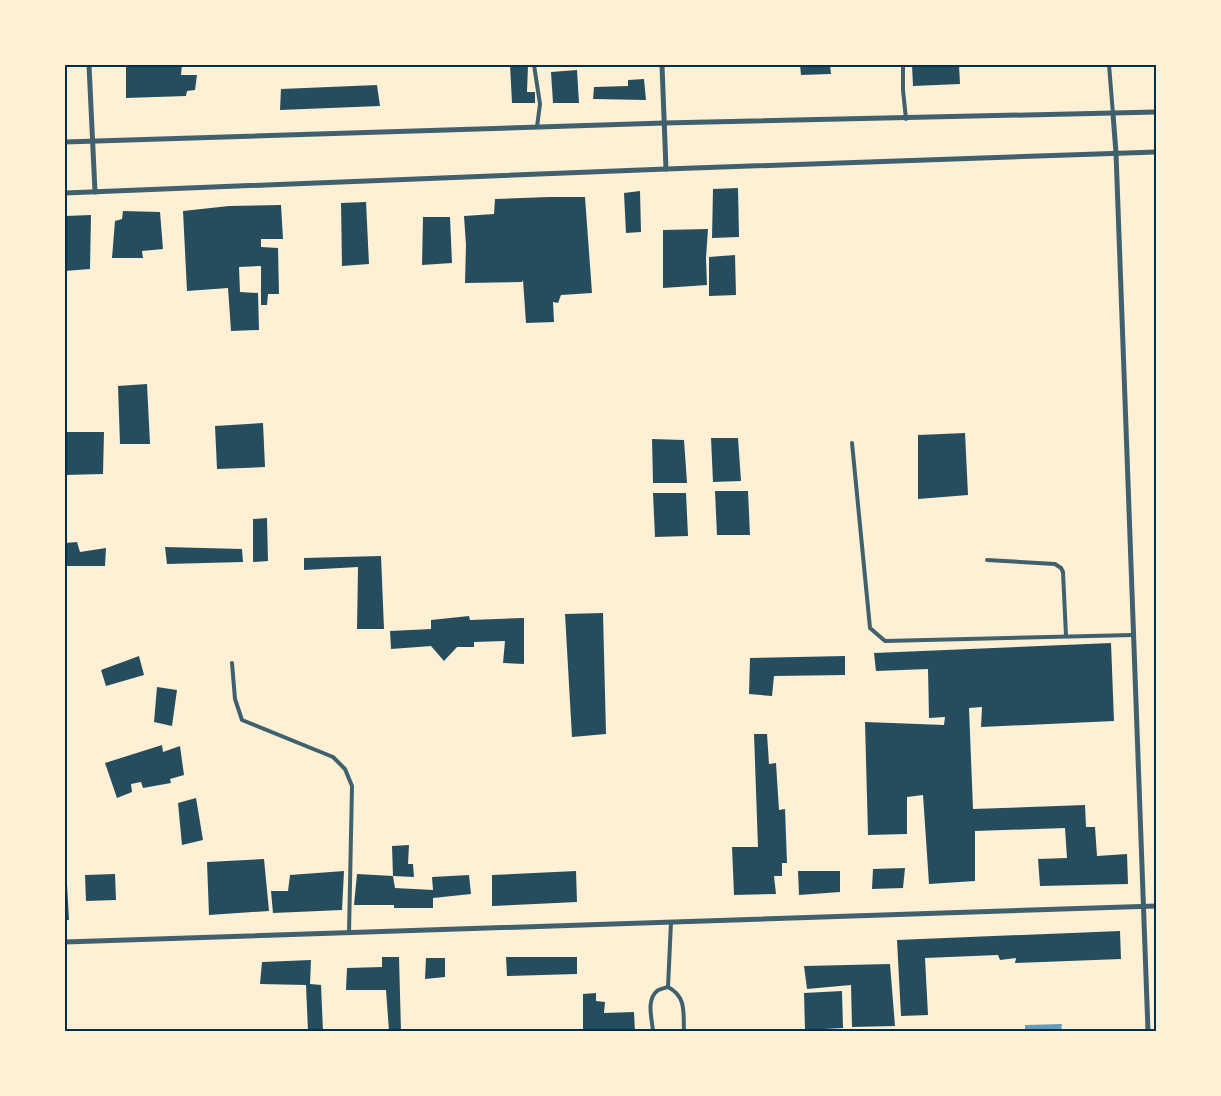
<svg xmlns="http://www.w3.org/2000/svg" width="1221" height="1096" font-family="Signika,sans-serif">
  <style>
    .water { fill: #669bbc }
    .building { fill: #264d5e }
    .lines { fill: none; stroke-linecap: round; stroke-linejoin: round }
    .service { stroke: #3f606c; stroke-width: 4 }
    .minor { stroke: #3f606c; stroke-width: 5 }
    .neatline { fill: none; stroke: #003049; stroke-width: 2 }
  </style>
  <rect width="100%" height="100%" fill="#fdf0d5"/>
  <path class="water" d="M1062,1024L1061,1031H1025V1025Z"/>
  <g class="building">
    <path d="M126,65H182L181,75H197L195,90L187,91L186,96L126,98Z"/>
    <path d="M510,65H528L527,92H535V103H512Z"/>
    <path d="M800,65H830L831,74L801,75Z"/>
    <path d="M912,65H959L960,84L913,86Z"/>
    <path d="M577,70L579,103H553L551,72Z"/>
    <path d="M644,79L646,100L593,99L594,87L628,86V80Z"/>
    <path d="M377,85L380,106L280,110L281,89Z"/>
    <path d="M738,188L739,237L712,238L713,189Z"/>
    <path d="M640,191L641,232L626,233L624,193Z"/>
    <path d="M549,197H585L592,293L561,295L558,303L553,302L554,322L526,323L523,280L522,282L465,283L466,245L464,216L494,214L495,199Z"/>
    <path d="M366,202L369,264L342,266L341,203Z"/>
    <path d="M281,205L283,239H261V247L278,248L279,294H268L267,305H261V266L239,267L240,292L258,293L259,330L231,331L228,288L187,291L183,211L229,206Z"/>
    <path d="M123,211L160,212L163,249L142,251L143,258H112L115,221L122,219Z"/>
    <path d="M91,215L90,269L65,271V216Z"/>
    <path d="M423,217H450L452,263L422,265Z"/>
    <path d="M708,229L706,258L707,285L663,288V230Z"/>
    <path d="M735,255L736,295L709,296V257Z"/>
    <path d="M147,384L150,444H120L118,386Z"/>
    <path d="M263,423L265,467L217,469L215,426Z"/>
    <path d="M65,432H104L103,474L65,475Z"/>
    <path d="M965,433L968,495L918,499V435Z"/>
    <path d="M711,438H738L741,481L713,482Z"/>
    <path d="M652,439L684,440L687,483H653Z"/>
    <path d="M715,491H748L750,535H717Z"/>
    <path d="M653,493H686L688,536L655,537Z"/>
    <path d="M267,518L268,561L253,562V519Z"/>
    <path d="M77,542L80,552L106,548L105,566H65V543Z"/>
    <path d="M165,547L242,549L243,562L167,564Z"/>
    <path d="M381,556L384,629H357L358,567L304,570V558Z"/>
    <path d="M603,613L606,734L572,737L565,614Z"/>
    <path d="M469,616L470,620L524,618V664L503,663L505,641L474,642V647H457L444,661L431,646L391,649L390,631L431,629V620Z"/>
    <path d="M1111,643L1114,721L981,727L982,707L969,708L973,809L1085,805L1086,827H1095L1097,856L1127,854L1128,884L1040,886L1038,859L1067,858L1065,828L975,831V881L929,884L923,795L907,797V834L868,835L865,722L944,725L945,717L929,718L928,669L876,671L874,653Z"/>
    <path d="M139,656L144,675L106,686L101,670Z"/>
    <path d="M845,656V675L774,676L772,696L749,694L750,658Z"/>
    <path d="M157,687L177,690L172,726L154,722Z"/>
    <path d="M754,734H767L769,764L776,763L779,810L785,809L787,863H782V876H774L776,894L734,895L732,847H758Z"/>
    <path d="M162,745L163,752L180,746L184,775L170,779L171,783L143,788L141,782L131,784L132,792L117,798L105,763Z"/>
    <path d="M196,798L203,840L182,845L178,803Z"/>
    <path d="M409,845L408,864H413L414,877L393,876L395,888L433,890L432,877L469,875L471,894L433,898V908H394V905H354L357,874L393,876L392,846Z"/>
    <path d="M264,859L269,911L209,915L207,862Z"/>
    <path d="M905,868L903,888L872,889L873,869Z"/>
    <path d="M344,871L342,910L273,913L271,891H288L290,875Z"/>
    <path d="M576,871L577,902L492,906V875Z"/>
    <path d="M798,871H840V892L799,895Z"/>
    <path d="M115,874L116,900L86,901L85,875Z"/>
    <path d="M65,884H67L69,920H65Z"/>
    <path d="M1120,931L1121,959L1015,963L1016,958L1000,960L998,955L925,958L928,1015L901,1016L897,940Z"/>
    <path d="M382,957H399L401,1031H389L386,990H346L347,968L382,967Z"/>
    <path d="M506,957H577V974L507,976Z"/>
    <path d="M426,958H445V977L425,979Z"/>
    <path d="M311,960L310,984L321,985L323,1031H308L306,985L260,984L262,962Z"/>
    <path d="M890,964L895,1026L852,1027L851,985L807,989L804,966Z"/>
    <path d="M842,991L843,1028L805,1030L804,993Z"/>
    <path d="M596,993V1001L605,1002L604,1013L634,1012L635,1031H583V994Z"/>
  </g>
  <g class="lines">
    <g class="service">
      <path d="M534,65L540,104L537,127"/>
      <path d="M903,65V90L906,119"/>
      <path d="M1109,65L1113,114"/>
      <path d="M852,443L870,628L885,641L1133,635"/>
      <path d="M987,560L1055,564L1061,568L1063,572L1066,636"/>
      <path d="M232,663L235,699L242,720L333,757L345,769L352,786L349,933"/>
      <path d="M668,987L671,922"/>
      <path d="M653,1031C652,1019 646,1000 657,991C659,989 665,988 668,987C687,997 683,1013 684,1031"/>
    </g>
    <g class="minor">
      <path d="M89,65L95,192"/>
      <path d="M662,65L666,169"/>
      <path d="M1113,114L1116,153L1148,1031"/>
      <path d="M65,142L664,123L1156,112"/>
      <path d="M65,193L666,169L1156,152"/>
      <path d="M65,942L1156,906"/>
    </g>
  </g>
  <rect width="1221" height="1096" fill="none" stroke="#fdf0d5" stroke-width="132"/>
  <rect x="66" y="66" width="1089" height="964" class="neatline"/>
</svg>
